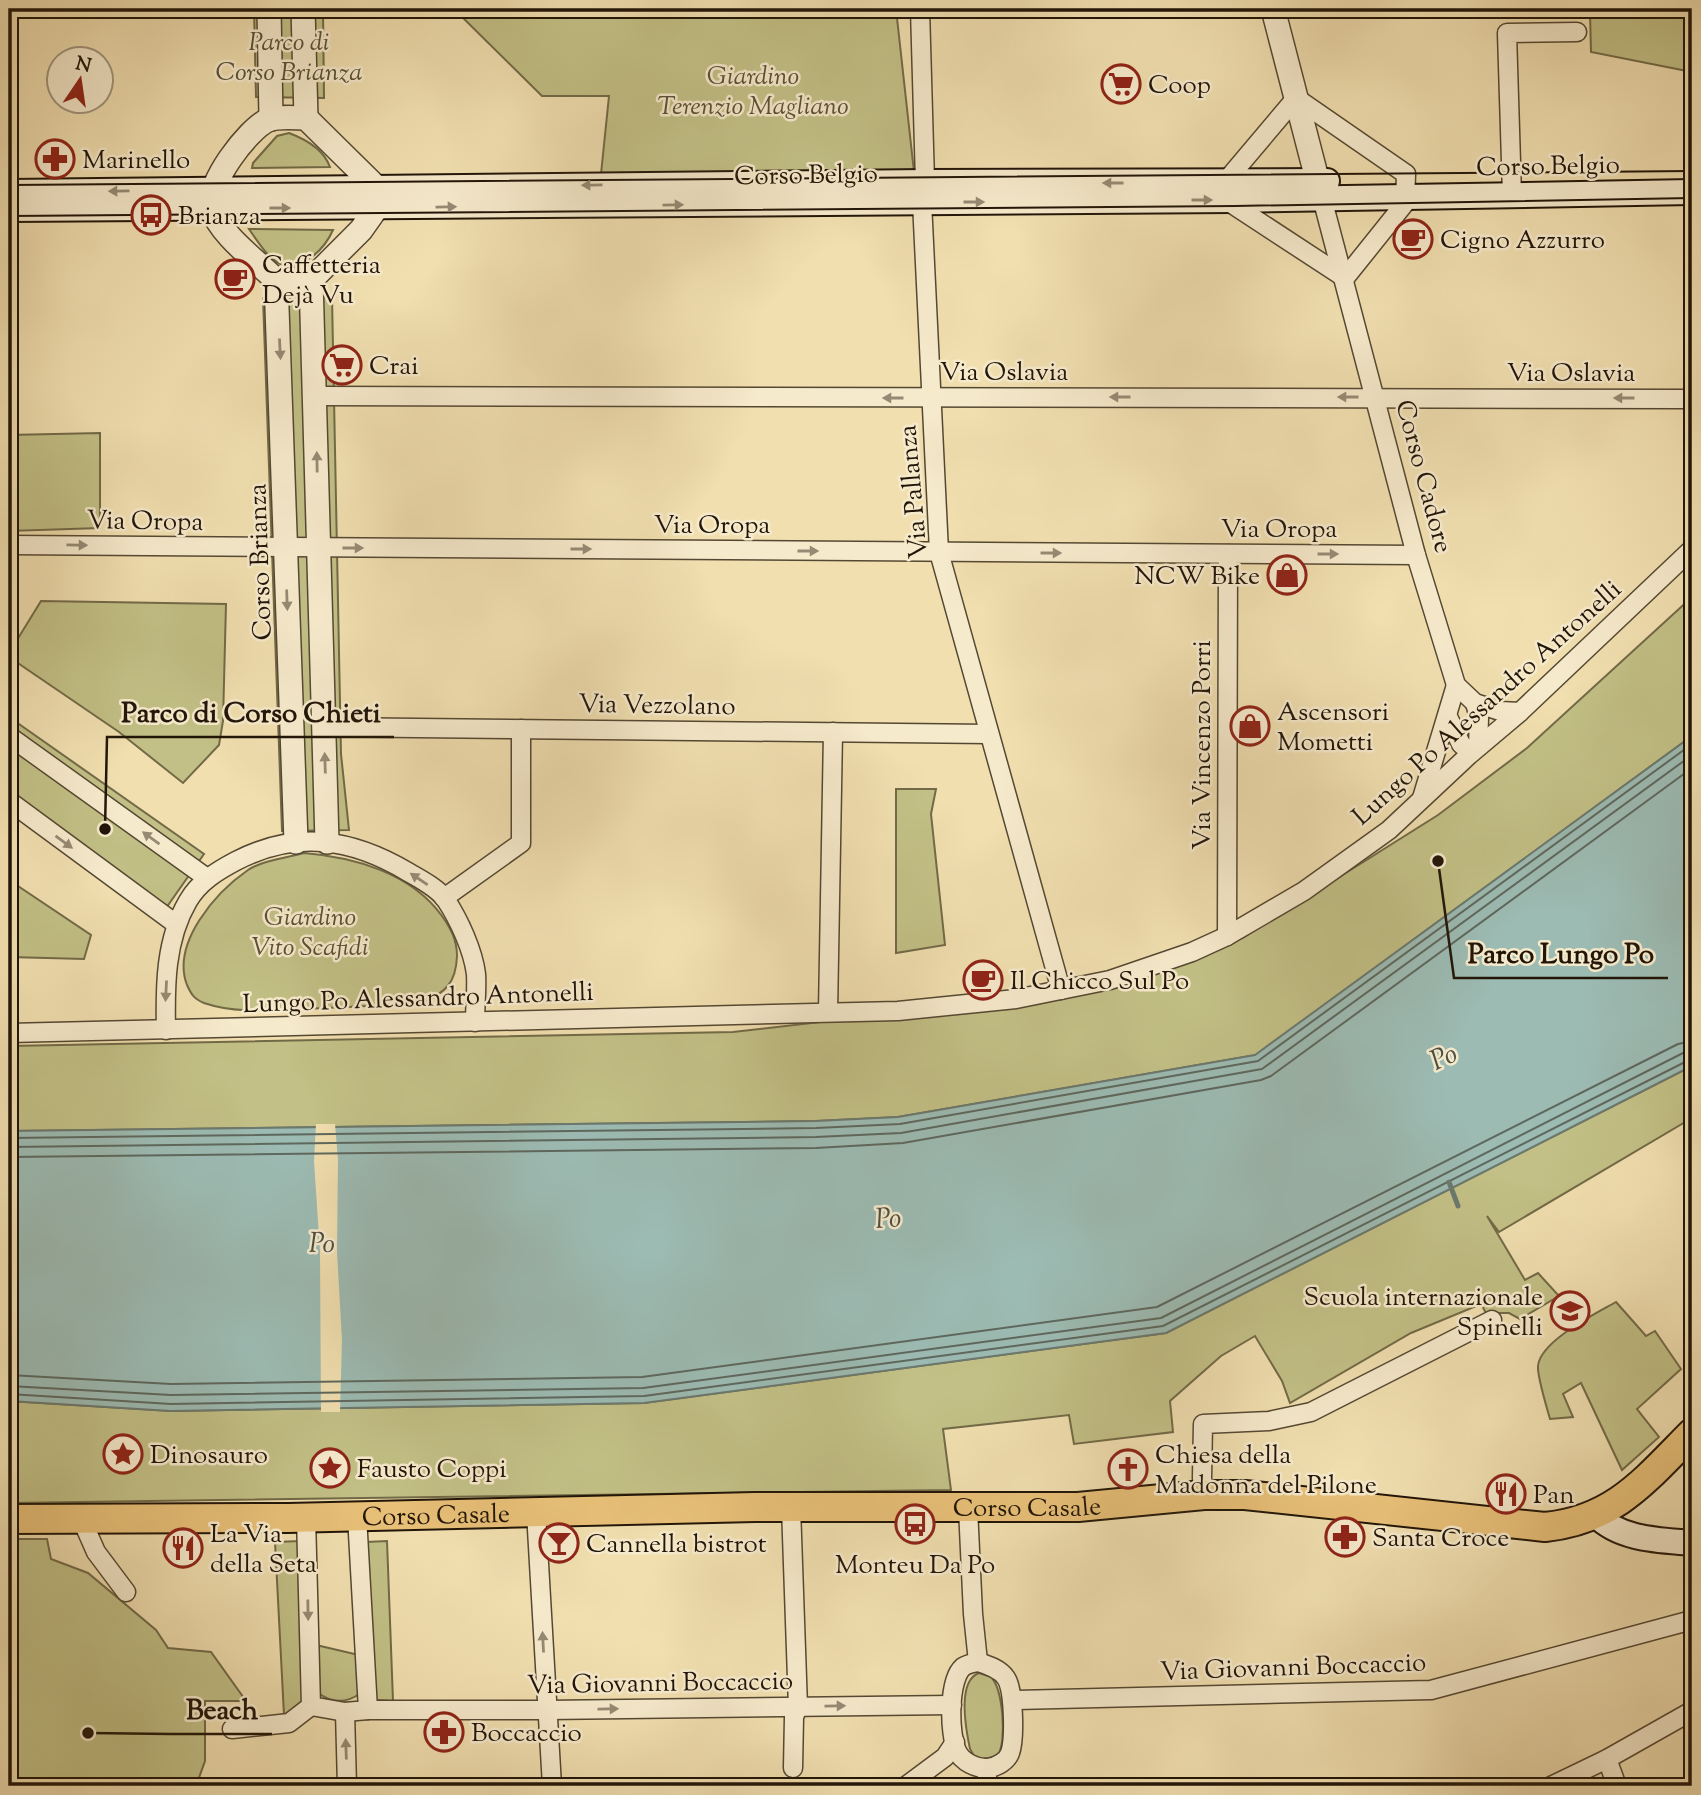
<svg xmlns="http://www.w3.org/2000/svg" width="1701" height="1795" font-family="'Sorts Mill Goudy',serif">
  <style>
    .green { fill: #c2c086; stroke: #726a47; stroke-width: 2 }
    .water { fill: #9cbbb3; stroke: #6b796f; stroke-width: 2 }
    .pier { fill: #f1dfb0 }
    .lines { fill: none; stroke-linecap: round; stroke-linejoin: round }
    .shore { stroke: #5e685e; stroke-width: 2 }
    .stream { stroke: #6b796f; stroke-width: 5 }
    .minor-casing { stroke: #554832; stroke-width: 21 }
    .tertiary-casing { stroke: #554832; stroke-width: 26 }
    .secondary-casing { stroke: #211508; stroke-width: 28 }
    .primary-casing { stroke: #211508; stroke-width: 32 }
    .minor { stroke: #f6eacc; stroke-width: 18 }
    .tertiary { stroke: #f6eacc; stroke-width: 23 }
    .secondary { stroke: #f6eacc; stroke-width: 24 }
    .primary { stroke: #e8c078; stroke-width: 28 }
    .tram { stroke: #211508; stroke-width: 2 }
    .oneway { fill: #968a74 }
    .labels { text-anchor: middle; stroke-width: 5; stroke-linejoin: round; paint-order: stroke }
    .park-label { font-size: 26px; font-style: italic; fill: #595134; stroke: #f6eacc }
    .poi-label { font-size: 26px; fill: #211508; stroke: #f6eacc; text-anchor: start }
    .street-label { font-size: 26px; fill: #211508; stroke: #f6eacc }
    .water-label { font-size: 28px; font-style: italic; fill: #4c4f44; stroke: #f6eacc }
    .leader { fill: none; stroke: #211508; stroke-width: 2.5 }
    .callout-dot { fill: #211508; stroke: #f6eacc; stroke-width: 2.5 }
    .callout-label { font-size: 28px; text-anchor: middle; font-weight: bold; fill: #211508; stroke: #f6eacc; stroke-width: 5; stroke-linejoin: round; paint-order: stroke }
  </style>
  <rect width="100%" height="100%" fill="#f1dfb0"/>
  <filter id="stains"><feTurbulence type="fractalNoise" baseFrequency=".00286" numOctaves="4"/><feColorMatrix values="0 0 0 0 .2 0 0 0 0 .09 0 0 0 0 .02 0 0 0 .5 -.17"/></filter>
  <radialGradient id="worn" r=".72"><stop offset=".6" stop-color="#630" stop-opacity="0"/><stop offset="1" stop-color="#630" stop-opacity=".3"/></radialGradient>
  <g class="green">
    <path d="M254,9H323L324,98L256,97Z"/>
    <path d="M454,9H896L914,172L601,174L609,96H542Z"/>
    <path d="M1550,9H1692V72L1591,52L1590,13L1549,11Z"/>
    <path d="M289,133C305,139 324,150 330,167L252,168L253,163L277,136Z"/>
    <path d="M249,229L333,230C328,241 322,249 313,256C283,282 266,254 249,229Z"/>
    <path d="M332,297L341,754L349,830L282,831L263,298Z"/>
    <path d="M100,433V528L9,531V435Z"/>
    <path d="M1692,597V736L1256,1055L898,1117L816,1121L9,1131V1046L733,1032L959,1006L1150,976L1244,937L1438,815L1527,748Z"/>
    <path d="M41,601L226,604L223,721L219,745L183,783L119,732L9,657V653Z"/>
    <path d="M9,717L204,854L159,918L9,805Z"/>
    <path d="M896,789H936L931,814L945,945L896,953Z"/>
    <path d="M304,853C354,857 411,873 442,916C451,929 457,940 457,956C456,984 445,992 422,1004C383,1005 344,1007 305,1009C272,1010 236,1014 204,1003C194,999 191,994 187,985C171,943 216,892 248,870C263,860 286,858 304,853Z"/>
    <path d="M9,880L91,935L84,959L9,957Z"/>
    <path d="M1692,1066V1118L1499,1232L1487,1216L1525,1280L1538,1273L1559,1296L1520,1319L1509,1313H1486L1481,1304L1411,1333L1290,1403L1282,1381L1255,1336L1221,1356L1170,1401L1173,1432L1074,1444L1069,1415L943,1429L951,1490L9,1503V1401L171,1411L644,1403L1166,1333Z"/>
    <path d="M1616,1302L1646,1336L1655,1331L1681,1369L1637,1409L1659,1437L1622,1470L1581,1383L1563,1394L1573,1417L1550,1419C1547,1408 1537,1376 1538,1366C1540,1341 1597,1313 1616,1302Z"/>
    <path d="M9,1539H47L51,1559L88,1573L156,1630L168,1648L211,1652L246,1701H205V1761L196,1786H9Z"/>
    <path d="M301,1541L306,1701L289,1715H284L275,1542Z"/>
    <path d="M387,1541L393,1701L374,1700L367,1542Z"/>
    <path d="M316,1645L359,1655L361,1693C347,1703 332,1704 317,1692Z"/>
    <path d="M979,1673L991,1677C1003,1689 1007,1741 998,1755L985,1761L974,1756L970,1749C966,1730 957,1681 979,1673Z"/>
  </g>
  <path class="water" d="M1692,736V1066L1166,1333L644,1403L171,1411L9,1401V1131L816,1121L898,1117L1255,1055Z"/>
  <path class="pier" d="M316,1124H335L338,1160L337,1252L342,1340L340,1412H321L320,1252L314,1161Z"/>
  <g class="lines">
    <g class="shore">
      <path d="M9,1138L816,1128L900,1124L1258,1061L1692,744"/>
      <path d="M9,1147L816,1137L901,1133L1262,1069L1692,755"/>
      <path d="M9,1157L816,1148L903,1143L1261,1080L1271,1076L1692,768"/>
      <path d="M9,1375L171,1384L642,1377L1157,1307L1678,1044L1692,1041"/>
      <path d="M9,1386L171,1395L643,1388L1161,1318L1683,1053L1692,1051"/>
      <path d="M9,1394L171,1404L644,1396L1163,1326L1687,1061L1692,1060"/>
    </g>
    <path class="stream" d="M1449,1182L1458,1206"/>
    <g class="minor-casing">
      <g id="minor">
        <path d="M920,9L925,182L922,202L939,552L1061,990"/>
        <path d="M1296,98L1406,174L1405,203L1345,278L1235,206L1231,175Z"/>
        <path d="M1512,195L1507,33L1577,32"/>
        <path d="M1322,198L1416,555L1456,685L1475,703L1500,711L1520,712"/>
        <path d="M316,396L1692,399"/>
        <path d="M9,545L1416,555"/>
        <path d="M1475,703L1479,718L1478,747"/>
        <path d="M1448,717L1461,744L1471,753"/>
        <path d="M324,727L989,734"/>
        <path d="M9,736L207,878"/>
        <path d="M1422,798L1456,685"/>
        <path d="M9,801L176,924"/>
        <path d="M444,898L521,843V729"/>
        <path d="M1227,936L1228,554"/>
        <path d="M828,1012L833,732"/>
        <path d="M166,1030C165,987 165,940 188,901C199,882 217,871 236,861C296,830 351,838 408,872C420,879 438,888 446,900C459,920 473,950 476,974C477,989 475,1006 475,1022"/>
        <path d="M9,1033L898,1011L1016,999L1110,980L1192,952L1227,936L1304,891L1389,830L1469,755L1520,712L1692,549"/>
        <path d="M1204,1495L1202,1478L1203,1424L1269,1421L1311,1412L1492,1320"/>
        <path d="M791,1507L798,1707L794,1717L793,1768"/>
        <path d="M968,1508L973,1614L978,1662"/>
        <path d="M536,1512L552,1786"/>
        <path d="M306,1517L311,1706L345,1712L368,1710L357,1516"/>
        <path d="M81,1518L96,1552L126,1592"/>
        <path d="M978,1662C988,1665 1000,1669 1006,1678C1014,1690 1015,1739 1010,1753C1007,1761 997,1767 988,1768C977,1769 962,1762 957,1751C949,1734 948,1680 963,1667C967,1664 973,1663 978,1662Z"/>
        <path d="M1012,1700L1431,1690L1692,1620"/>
        <path d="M368,1710H547L952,1705"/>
        <path d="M345,1712L347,1786"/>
        <path d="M232,1729L289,1723L311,1706"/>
        <path d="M1607,1759L1617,1786"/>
        <path d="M986,1768L988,1786"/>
        <path d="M906,1786L945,1757L955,1742"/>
        <path d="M1551,1786L1607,1759L1692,1711"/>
      </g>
    </g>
    <g class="tertiary-casing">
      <g id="tertiary">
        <path d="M269,9L271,119"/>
        <path d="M303,9L306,118"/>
        <path d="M1273,9L1322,198"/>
        <path d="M306,118L377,188L378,207L373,213L361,230L311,280H276C258,262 218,233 212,208C206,184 248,129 268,120C278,116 295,118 306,118Z"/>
        <path d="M276,280L296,842"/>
        <path d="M311,280L327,842"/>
      </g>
    </g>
    <g class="secondary-casing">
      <g id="secondary">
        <path d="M9,192L925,182L1327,181"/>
        <path d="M9,209L1234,200L1692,192"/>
        <path d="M1596,1515C1620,1540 1660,1540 1692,1543"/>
      </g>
    </g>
    <g class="primary-casing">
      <g id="primary">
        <path id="s1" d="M9,1519L288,1518L755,1507H1078L1204,1495H1245L1545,1527C1615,1520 1646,1479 1692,1433"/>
      </g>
    </g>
    <use href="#minor" class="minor"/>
    <use href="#tertiary" class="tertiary"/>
    <use href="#secondary" class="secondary"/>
    <use href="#primary" class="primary"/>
    <g class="tram">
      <path d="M9,185L1692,171"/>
      <path d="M9,216L1235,206L1692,198"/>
    </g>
  </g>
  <defs><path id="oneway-solid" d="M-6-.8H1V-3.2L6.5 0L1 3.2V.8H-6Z" transform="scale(1.75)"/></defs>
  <g class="oneway">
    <use href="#oneway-solid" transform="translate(1113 183) rotate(180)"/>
    <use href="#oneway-solid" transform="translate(592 185) rotate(179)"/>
    <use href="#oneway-solid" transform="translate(119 191) rotate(179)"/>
    <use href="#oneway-solid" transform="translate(1202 200)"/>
    <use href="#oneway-solid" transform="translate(974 202)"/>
    <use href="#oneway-solid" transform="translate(673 205) rotate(-1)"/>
    <use href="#oneway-solid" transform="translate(446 207) rotate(-1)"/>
    <use href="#oneway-solid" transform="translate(280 208)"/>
    <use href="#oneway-solid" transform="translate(280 349) rotate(87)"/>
    <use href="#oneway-solid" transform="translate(1120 397) rotate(180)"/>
    <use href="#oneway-solid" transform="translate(1348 397) rotate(180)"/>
    <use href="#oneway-solid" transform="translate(893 398) rotate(-180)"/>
    <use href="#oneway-solid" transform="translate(1624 398) rotate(-180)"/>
    <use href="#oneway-solid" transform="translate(317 462) rotate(-91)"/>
    <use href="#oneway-solid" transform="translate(77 545) rotate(1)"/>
    <use href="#oneway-solid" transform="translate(353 548)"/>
    <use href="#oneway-solid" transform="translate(581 549)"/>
    <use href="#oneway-solid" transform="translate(808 551)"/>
    <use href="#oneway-solid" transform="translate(1051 553)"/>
    <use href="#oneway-solid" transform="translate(1328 554)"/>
    <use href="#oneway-solid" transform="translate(287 600) rotate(88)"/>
    <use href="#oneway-solid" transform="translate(325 763) rotate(-92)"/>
    <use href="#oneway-solid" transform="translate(151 838) rotate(-144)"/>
    <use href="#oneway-solid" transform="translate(64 842) rotate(36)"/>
    <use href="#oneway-solid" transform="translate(419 879) rotate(-146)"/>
    <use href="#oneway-solid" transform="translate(166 991) rotate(93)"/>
    <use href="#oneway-solid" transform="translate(308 1610) rotate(89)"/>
    <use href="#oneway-solid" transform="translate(543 1642) rotate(-93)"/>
    <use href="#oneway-solid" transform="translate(835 1706) rotate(-1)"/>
    <use href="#oneway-solid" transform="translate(608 1709) rotate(-1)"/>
    <use href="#oneway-solid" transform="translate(346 1749) rotate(-92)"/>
  </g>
  <defs>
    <g id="supermarket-ring" transform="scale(2.0125)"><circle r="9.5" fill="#f6eacc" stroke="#8f2418" stroke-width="1.5"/><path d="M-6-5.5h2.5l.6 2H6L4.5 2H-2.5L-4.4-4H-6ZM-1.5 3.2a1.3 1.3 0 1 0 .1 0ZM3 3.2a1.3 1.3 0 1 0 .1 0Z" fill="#8f2418"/></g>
    <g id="pharmacy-ring" transform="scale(2.0125)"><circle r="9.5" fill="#f6eacc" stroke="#8f2418" stroke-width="1.5"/><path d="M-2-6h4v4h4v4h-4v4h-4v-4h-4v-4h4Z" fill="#8f2418"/></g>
    <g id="bus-ring" transform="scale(2.0125)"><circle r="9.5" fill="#f6eacc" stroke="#8f2418" stroke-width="1.5"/><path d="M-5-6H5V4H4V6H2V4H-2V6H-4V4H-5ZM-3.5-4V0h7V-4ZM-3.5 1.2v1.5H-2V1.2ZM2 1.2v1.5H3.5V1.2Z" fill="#8f2418"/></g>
    <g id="cafe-ring" transform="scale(2.0125)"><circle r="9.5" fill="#f6eacc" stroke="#8f2418" stroke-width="1.5"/><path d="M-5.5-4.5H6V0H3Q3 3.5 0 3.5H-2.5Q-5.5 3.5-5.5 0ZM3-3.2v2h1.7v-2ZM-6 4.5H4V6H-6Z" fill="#8f2418"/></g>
    <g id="shop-ring" transform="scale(2.0125)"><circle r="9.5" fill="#f6eacc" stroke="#8f2418" stroke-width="1.5"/><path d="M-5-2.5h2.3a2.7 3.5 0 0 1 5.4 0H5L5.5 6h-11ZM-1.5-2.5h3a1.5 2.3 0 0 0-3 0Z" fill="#8f2418"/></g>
    <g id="school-ring" transform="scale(2.0125)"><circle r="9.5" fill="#f6eacc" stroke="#8f2418" stroke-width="1.5"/><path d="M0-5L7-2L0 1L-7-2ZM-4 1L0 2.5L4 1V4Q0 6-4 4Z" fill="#8f2418"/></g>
    <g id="sight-ring" transform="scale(2.0125)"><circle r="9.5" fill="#f6eacc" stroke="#8f2418" stroke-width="1.5"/><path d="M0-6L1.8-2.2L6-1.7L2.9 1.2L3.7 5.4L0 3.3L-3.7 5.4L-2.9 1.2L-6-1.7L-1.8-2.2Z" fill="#8f2418"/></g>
    <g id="church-ring" transform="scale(2.0125)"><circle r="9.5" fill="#f6eacc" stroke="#8f2418" stroke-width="1.5"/><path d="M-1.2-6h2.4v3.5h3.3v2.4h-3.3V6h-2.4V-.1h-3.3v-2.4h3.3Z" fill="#8f2418"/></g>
    <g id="restaurant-ring" transform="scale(2.0125)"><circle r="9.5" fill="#f6eacc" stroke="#8f2418" stroke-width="1.5"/><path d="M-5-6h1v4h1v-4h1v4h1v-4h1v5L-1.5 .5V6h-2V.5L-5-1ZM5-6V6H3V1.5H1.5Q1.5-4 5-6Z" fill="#8f2418"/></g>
    <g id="bar-ring" transform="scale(2.0125)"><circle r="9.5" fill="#f6eacc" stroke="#8f2418" stroke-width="1.5"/><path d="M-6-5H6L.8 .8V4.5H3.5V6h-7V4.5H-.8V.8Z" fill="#8f2418"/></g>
  </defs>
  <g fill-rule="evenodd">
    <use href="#supermarket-ring" x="1121" y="84"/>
    <use href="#pharmacy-ring" x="55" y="159"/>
    <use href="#bus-ring" x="151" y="215"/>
    <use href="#cafe-ring" x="1413" y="239"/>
    <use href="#cafe-ring" x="235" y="279"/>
    <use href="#supermarket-ring" x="342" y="365"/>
    <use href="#shop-ring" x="1287" y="575"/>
    <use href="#shop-ring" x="1250" y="726"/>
    <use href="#cafe-ring" x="983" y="980"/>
    <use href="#school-ring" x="1570" y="1311"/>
    <use href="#sight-ring" x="123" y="1454"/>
    <use href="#sight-ring" x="330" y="1468"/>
    <use href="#church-ring" x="1128" y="1469"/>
    <use href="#restaurant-ring" x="1506" y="1494"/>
    <use href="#bus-ring" x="915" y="1524"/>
    <use href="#pharmacy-ring" x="1345" y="1537"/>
    <use href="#bar-ring" x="559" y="1543"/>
    <use href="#restaurant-ring" x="183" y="1548"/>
    <use href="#pharmacy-ring" x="444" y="1732"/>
  </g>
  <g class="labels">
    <g class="park-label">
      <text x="289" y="50">Parco di<tspan x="289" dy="30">Corso Brianza</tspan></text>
      <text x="753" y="84">Giardino<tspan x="753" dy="30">Terenzio Magliano</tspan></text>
      <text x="310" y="925">Giardino<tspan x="310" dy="30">Vito Scafidi</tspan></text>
    </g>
    <g class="poi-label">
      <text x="1148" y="93">Coop</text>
      <text x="82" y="168">Marinello</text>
      <text x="178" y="224">Brianza</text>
      <text x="1440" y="248">Cigno Azzurro</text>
      <text x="262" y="273">Caffetteria<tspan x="262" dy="30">Dejà Vu</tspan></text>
      <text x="369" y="374">Crai</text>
      <text x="1260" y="584" text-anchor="end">NCW Bike</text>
      <text x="1277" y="720">Ascensori<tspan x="1277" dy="30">Mometti</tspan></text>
      <text x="1010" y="989">Il Chicco Sul Po</text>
      <text x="1543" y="1305" text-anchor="end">Scuola internazionale<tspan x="1543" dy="30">Spinelli</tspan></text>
      <text x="150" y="1463">Dinosauro</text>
      <text x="1155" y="1463">Chiesa della<tspan x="1155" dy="30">Madonna del Pilone</tspan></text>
      <text x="357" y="1477">Fausto Coppi</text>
      <text x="1533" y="1503">Pan</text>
      <text x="210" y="1542">La Via<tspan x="210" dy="30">della Seta</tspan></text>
      <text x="1372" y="1546">Santa Croce</text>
      <text x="586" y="1552">Cannella bistrot</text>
      <text x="915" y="1573" text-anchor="middle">Monteu Da Po</text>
      <text x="471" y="1741">Boccaccio</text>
    </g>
    <g class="street-label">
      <text transform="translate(1548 165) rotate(-1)" y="9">Corso Belgio</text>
      <text transform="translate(806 174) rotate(-1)" y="9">Corso Belgio</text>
      <text x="1004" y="380">Via Oslavia</text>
      <text x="1571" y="381">Via Oslavia</text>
      <text transform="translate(1425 476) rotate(75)" y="9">Corso Cadore</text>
      <text transform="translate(912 492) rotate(-95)" y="9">Via Pallanza</text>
      <text transform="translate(145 520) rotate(1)" y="9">Via Oropa</text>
      <text x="712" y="533">Via Oropa</text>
      <text x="1279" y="537">Via Oropa</text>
      <text transform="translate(259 562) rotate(-92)" y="9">Corso Brianza</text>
      <text transform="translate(1486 702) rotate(-42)" y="9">Lungo Po Alessandro Antonelli</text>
      <text transform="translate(657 704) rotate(1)" y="9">Via Vezzolano</text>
      <text transform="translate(1201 745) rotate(-90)" y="9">Via Vincenzo Porri</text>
      <text transform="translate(418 997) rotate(-2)" y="9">Lungo Po Alessandro Antonelli</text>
      <text dy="9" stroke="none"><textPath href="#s1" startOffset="1018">Corso Casale</textPath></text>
      <text dy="9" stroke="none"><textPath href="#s1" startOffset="427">Corso Casale</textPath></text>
      <text transform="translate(1293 1666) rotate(-2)" y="9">Via Giovanni Boccaccio</text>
      <text transform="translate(660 1682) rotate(-1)" y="9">Via Giovanni Boccaccio</text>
    </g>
    <g class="water-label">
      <text transform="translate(1443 1056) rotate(-25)" y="10">Po</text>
      <text transform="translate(888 1217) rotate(-4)" y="10">Po</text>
      <text transform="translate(322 1242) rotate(1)" y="10">Po</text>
    </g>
  </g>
  <path class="leader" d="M105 829L107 737H394M1438 861L1454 978H1668M88 1733L171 1734H272"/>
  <g class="callout-dot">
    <circle cx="105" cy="829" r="7"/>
    <circle cx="1438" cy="861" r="7"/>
    <circle cx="88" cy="1733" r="7"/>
  </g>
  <g class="callout-label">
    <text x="251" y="722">Parco di Corso Chieti</text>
    <text x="1561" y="963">Parco Lungo Po</text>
    <text x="222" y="1719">Beach</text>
  </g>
  <rect width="1701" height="1795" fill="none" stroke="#f1dfb0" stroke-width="35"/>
  <rect x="10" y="10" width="1680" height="1774" fill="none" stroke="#211508" stroke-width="3.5"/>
  <rect x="18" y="18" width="1666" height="1760" fill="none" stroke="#211508" stroke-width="2"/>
  <g transform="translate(80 80) rotate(13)"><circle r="33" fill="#f6eacc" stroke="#a1957e" stroke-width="2"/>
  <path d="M0-5L12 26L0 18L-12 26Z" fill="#8f2418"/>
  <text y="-10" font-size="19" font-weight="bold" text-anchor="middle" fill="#211508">N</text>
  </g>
  <rect width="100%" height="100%" filter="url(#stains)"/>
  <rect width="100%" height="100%" fill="url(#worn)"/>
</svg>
